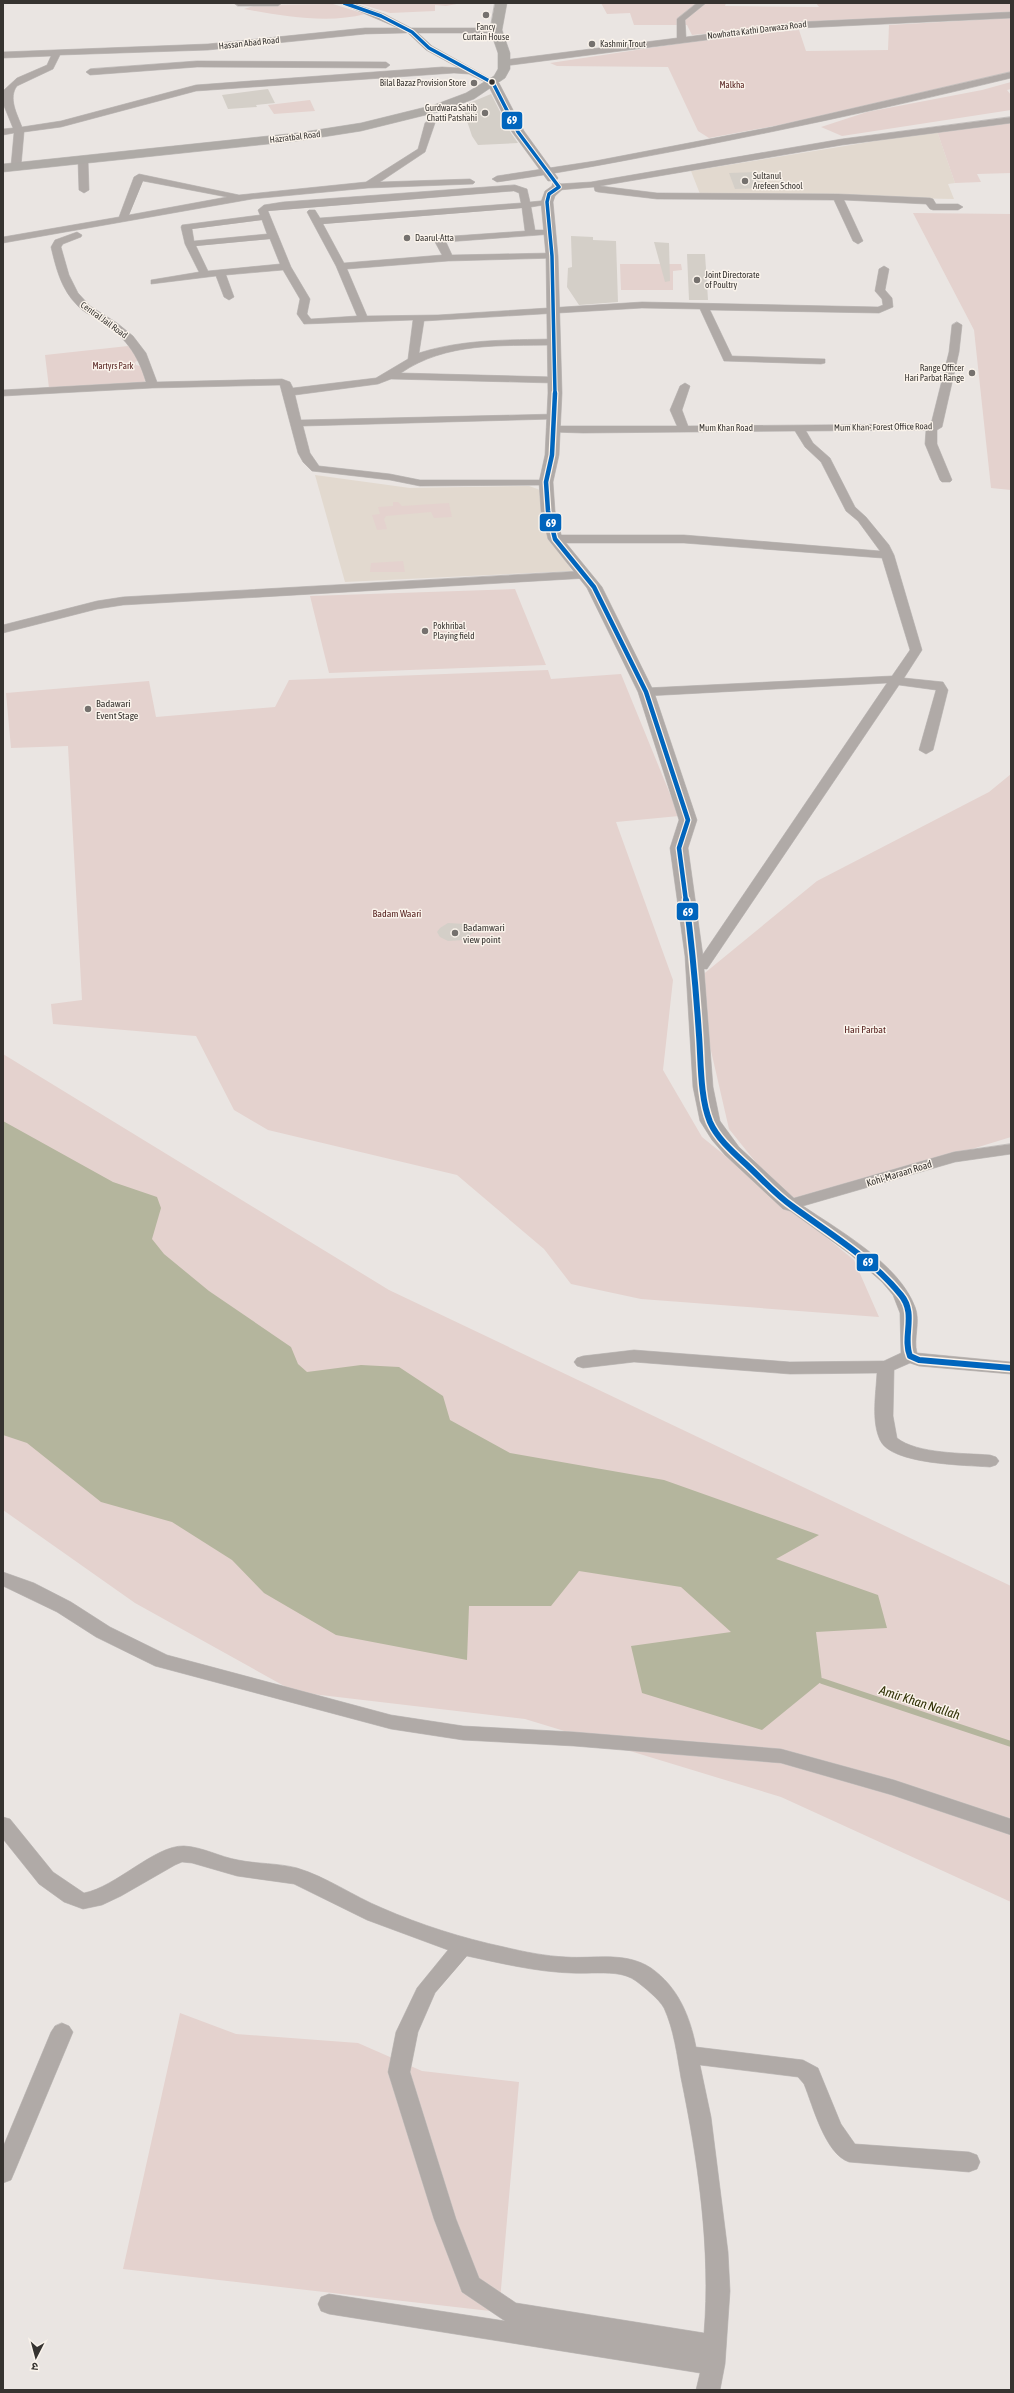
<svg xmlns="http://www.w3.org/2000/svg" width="1014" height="2393" font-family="'Asap Condensed','Noto Sans Devanagari',sans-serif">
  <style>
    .built { fill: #e2d9cf }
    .green { fill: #e4d2ce }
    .water { fill: #b4b59d }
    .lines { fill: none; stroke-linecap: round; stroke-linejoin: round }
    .stream { stroke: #b4b59d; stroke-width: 6 }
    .building { fill: #d4cfc8 }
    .minor-casing { stroke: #c5c1bf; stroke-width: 1 }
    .tertiary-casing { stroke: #c5c1bf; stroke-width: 1 }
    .secondary-casing { stroke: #c5c1bf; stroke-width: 1 }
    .minor { fill: #b0aaa7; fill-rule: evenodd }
    .tertiary { fill: #b0aaa7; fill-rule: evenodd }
    .secondary { fill: #aeaaa6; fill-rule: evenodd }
    .bus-1-far2-casing { stroke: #faf3eb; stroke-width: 5.5 }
    .bus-1-far1-casing { stroke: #faf3eb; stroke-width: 7 }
    .bus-1-casing { stroke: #faf3eb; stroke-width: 9 }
    .bus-1-far2 { stroke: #0065bd; stroke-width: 3.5 }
    .bus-1-far1 { stroke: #0065bd; stroke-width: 4.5 }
    .bus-1 { stroke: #0065bd; stroke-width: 6 }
    .poi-dot { fill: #75716e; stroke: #faf3eb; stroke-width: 1.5 }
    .bus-dot { fill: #363330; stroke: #faf3eb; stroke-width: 1.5 }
    .labels { text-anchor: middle; stroke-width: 3; stroke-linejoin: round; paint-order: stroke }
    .far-poi-label { font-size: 9px; fill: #363330; stroke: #faf3eb; text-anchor: start }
    .far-street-label { font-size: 9px; fill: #363330; stroke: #faf3eb }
    .far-park-label { font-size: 9px; fill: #572320; stroke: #faf3eb }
    .poi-label { font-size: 10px; fill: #363330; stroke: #faf3eb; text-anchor: start }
    .park-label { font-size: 10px; fill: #572320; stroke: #faf3eb }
    .street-label { font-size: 10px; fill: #363330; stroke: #faf3eb }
    .near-water-label { font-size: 13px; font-style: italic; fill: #2f3004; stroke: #faf3eb }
    .line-badge { stroke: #faf3eb; stroke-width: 1.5 }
    .badge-label { font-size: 11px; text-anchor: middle; font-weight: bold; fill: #fff }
  </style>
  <rect width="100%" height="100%" fill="#eae5e2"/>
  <g class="built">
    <path d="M937,131L955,183L948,184L954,199L700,194L691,171Z"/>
    <path d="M315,475L410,488L529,486L543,491L548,534L572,571L345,582Z"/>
  </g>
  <g class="green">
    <path d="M357,3H462L446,6L435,5V11L390,13Z"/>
    <path d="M601,3H726L725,6L819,7L816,3H1011V12L908,19L841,20L692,35L687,25H634L630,13L607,14Z"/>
    <path d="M333,4L365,14C328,24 282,16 244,9L257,5Z"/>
    <path d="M1011,18V73L811,119L709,138L698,131L668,67L557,66L550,63L716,38L799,30L806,51L888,50L889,25Z"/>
    <path d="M1011,82V89L1007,90L1011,95V110L842,136L821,127L867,112L982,90Z"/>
    <path d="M310,100L315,111L274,114L268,105Z"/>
    <path d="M1011,122V173L977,174L981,182L955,183L937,131Z"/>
    <path d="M913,213L1011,214V490L991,488L974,330Z"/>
    <path d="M620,264H681L682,270L673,271V290H621Z"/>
    <path d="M128,346L141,359L135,362L136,365L144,367L145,383L49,388L45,355Z"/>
    <path d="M393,502H398L402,506L449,503L452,517L434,518L431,512L386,516L384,519L387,529L377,530L372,515L380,514L378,507L393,506Z"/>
    <path d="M403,561L405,572H370L371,563Z"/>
    <path d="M515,589L546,665L329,673L310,596Z"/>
    <path d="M548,670L551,679L621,674L679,816L616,822L673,980L663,1070L702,1137L854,1260L879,1317L641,1299L571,1284L544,1249L457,1175L268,1130L234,1110L196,1036L53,1024L51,1004L82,1000L68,746L11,748L6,693L149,681L156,717L275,707L289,680Z"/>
    <path d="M1011,774V1137L790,1205L729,1129L695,981L817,881L989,792Z"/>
    <path d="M3,1054L389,1290L1011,1586V1902L781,1797L525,1719L295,1692L135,1603L3,1510Z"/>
    <path d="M180,2013L236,2034L358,2043L422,2071L519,2082L499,2312L123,2269Z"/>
  </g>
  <path class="water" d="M3,1121L113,1182L157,1197L161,1208L152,1239L164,1254L209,1291L291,1347L298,1364L307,1372L361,1365L399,1367L443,1396L450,1420L510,1453L664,1480L819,1535L776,1559L878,1595L887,1628L816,1632L822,1681L762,1730L642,1693L631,1646L731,1632L681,1587L579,1571L551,1606H469L467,1660L336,1635L264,1593L232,1560L172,1522L101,1502L27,1443L3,1435Z"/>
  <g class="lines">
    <path class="stream" d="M822,1681L1011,1744"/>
  </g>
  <g class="building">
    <path d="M268,89L275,103L256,105L257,107L228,109L222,95Z"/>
    <path d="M491,94L511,133L518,143L478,145L472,136L462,106Z"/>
    <path d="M756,172L762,188L735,189L729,173Z"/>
    <path d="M571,236L593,237V240L616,241L618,302L579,305L567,287L568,268L572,267Z"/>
    <path d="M654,242L669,243L670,281L665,282Z"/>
    <path d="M687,254H705L708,300H689Z"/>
    <path d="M448,923L465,924L474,932L464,940L448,941L440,937L437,932L440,928Z"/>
  </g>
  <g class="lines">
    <g class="minor-casing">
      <g id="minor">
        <path d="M234,3H282L278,6H238Z"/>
        <path d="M340,3H352L384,14L411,28H499L500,30L496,33H418L432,46L498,83L493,86L469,74L454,73L196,91L61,127L24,132L21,166L16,169L11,166L14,133L3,135V129L13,128L4,106V90L17,78L47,65L51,56L3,58V52L208,44L365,28H398ZM408,33L426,50L459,68L442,67L196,85L61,121L22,127C17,114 8,98 17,86L53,69L60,55L208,50L365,34Z"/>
        <path d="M697,3H706L685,20L686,37L800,22L1011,12V18L800,28L504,66L500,63L504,60L677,38V19Z"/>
        <path d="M197,61L386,62L390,65L386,68L197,67L90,75L86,72L90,69Z"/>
        <path d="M1011,72V78C905,104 798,127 691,148C627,160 562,173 497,182L492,179L497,176L595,161L772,127Z"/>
        <path d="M1011,117V123L842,145L600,186L657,193L838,194L930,198L933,199L936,204H958L963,207L958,210H933L930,209L926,204L844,200L863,241L858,244L853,241L834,200L657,199L598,192L595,191L594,187L559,190L554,187L559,184L591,182L842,139Z"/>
        <path d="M430,120L435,123L425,152L380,182L470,179L475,182L473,184L368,188L252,199L3,243V237L119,217L134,177L139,174L239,195L366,182L418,149L425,123ZM143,181L227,197L129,215Z"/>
        <path d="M83,157L88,160L89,190L84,193L79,190L78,160Z"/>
        <path d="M515,185L527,189L530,202L550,200V204L531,207L535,230H553V234L446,242L452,255L552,253L556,254V258L448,261L347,269L367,316L438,315L642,302L878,307L883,305L882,299L875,291L879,269L884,266L889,269L885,290L892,298L893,307L879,313L710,310L732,356L825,359V363L821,364L724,361L700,309L642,308L424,321L419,353C463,339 508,340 553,339L558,342L553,345C501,346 446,342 401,373L554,377L559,380L554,383L391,379L378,384L295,395L301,420L557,414L559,416L553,419L303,426L310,453L319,466L390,474L420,480H550L552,482L546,485L420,486L390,480L312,471L303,462L298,453L280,385L152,388L3,396V390L146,382C138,354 124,336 100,320C92,316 83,312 77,305C61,289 56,268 51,247L55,240L77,232L82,235L81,237L63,244L61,247L69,275L78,293L90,306L117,323L133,336L146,353L157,382L282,379L290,382L293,388L376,378L408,359L413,320L304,324L297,314L300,299L283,270L226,275L234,297L229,300L224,297L216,276L151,284V280L199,272L185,244L181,227L182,225L260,215L258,210L264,205L283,202ZM514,191L519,193L521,203L320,218L315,210H309L307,212L336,266L357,316L311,319L307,314L310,299L291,267L268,211ZM522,208L525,231L439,237L435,242L442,255L344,263L323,224ZM262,220L267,234L194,241L192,229ZM270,239L280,264L208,271L196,246Z"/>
        <path d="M957,322L962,325L959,352L942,427L937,430V444L952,480L950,482H942L940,480L925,444L926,430L806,431L813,443L830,458L855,507L866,517L889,545L894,555L922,650L904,678L943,682L948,690L933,750L926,754L919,750L936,690L899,685L707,969H697L695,966L887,683L646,696L640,692L646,688L892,676L910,650L882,558L684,543H555L549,539L555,535H684L880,551L858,521L846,511L821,462L805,447L795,431L583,433L552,432L546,429L552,426H677L670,410L680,386L685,383L690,386L682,410L688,426L931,424L949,352L952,325Z"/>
        <path d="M584,571L590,575L588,578L123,605L97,609L3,633V625L97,601L123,597Z"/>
        <path d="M1011,1144V1154L955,1162L803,1206C840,1231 899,1264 915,1307C921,1322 913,1338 917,1353L1011,1362V1374L919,1366L910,1363L894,1370L893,1416L897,1438C917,1454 964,1453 990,1455L996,1457L999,1461L996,1465L990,1467C966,1465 891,1465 880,1440C871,1420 876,1394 877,1373L790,1374L634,1362L583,1368L577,1366L574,1362L577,1358L583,1356L634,1350L790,1362L884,1361L901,1353L900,1313L893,1295L882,1282L850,1254L782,1205L784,1201L954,1152Z"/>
        <path d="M3,1572L34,1583L71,1602L110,1627L167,1655L391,1715L463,1726L574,1732L781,1749L894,1780L1011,1819V1835L892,1795L781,1763L574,1746L463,1740L391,1729L155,1666L96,1637L57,1612L3,1586Z"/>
        <path d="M3,1817L10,1819L53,1872L84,1893C116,1887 155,1845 184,1846C203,1847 220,1857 238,1860C257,1864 278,1863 297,1868C327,1877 353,1896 382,1908C421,1925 462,1938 504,1947C525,1952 545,1956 566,1957C594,1959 625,1951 651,1968C678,1987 690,2016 696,2047L803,2060L818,2068L841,2124L855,2144L969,2152L977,2155L980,2162L977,2169L969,2172L849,2162C825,2154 813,2106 804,2084L798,2077L700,2065L711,2117L728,2252L730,2291L725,2364L720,2390H696L700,2373L329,2314L321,2311L318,2304L321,2297L329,2294L505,2321L462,2292L434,2219L388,2072L396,2032L417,1988L448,1950L367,1920L294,1884L237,1876L192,1863L182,1862L175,1865L121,1896L102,1905L83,1909L64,1902L39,1884L3,1839ZM467,1956C509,1965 549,1975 592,1973C607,1973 624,1972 636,1981C644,1987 659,1999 664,2008C674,2030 677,2055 681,2078C698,2160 711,2250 704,2333L516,2303L479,2278L456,2219L410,2072L418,2032L435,1993Z"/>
        <path d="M62,2023L69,2026L73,2032L14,2173L11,2180L3,2183V2147L51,2032L55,2026Z"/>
      </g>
    </g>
    <g class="tertiary-casing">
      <g id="tertiary">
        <path d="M493,80L499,83L524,131L558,178L556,181H548L512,132L487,83Z"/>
        <path d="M557,181L565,187L555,196L553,202L558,256L562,393L559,455L553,482L555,511L562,538L602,587L654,692L697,820L688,848L703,956L713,1087L720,1121L739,1147L797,1201L800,1205L797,1209L790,1211L783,1209L725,1155L712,1140L700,1121L693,1087L685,956L670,848L679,820L638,692L587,588L548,539L541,511L539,482L545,455L548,393L546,256L541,202L545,191L552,186L553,182Z"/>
      </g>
    </g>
    <g class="secondary-casing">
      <path id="secondary" d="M495,3H507L502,30L510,53V69L505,78L474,99L442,111L361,131L297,141L3,172V164L297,133L361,123L434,105L466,93L494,76L498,69V53L490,30Z"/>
    </g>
    <use href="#minor" class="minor"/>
    <use href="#tertiary" class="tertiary"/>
    <use href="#secondary" class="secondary"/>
    <g class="bus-1-far2-casing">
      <path id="bus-1-far2" d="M344,3L381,16L412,32L429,48L493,83L518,132L559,187L549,194L547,202L552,256L555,394"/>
    </g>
    <g class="bus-1-far1-casing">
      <path id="bus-1-far1" d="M555,393L552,455L546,482L548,511L555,539L594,587L646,692L688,820L679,848L686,901"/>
    </g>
    <g class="bus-1-casing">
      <path id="bus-1" d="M686,900C692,945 696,990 699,1035C701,1061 700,1098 710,1122C718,1140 735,1154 749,1167C763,1180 776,1195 792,1206C830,1234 871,1258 901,1295C917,1314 902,1337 910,1356L919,1360L1011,1368"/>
    </g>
    <use href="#bus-1-far2" class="bus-1-far2"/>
    <use href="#bus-1-far1" class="bus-1-far1"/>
    <use href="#bus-1" class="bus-1"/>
  </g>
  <g class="poi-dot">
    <circle cx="486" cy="15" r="4"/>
    <circle cx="592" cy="44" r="4"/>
    <circle cx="474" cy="83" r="4"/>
    <circle cx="485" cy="113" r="4"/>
    <circle cx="745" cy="181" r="4"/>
    <circle cx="407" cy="238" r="4"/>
    <circle cx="697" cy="280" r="4"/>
    <circle cx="972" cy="373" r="4"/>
    <circle cx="425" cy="631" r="4"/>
    <circle cx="88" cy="709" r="4"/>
    <circle cx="455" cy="933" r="4"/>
  </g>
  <circle class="bus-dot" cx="492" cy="82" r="3.5"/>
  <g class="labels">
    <g class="far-poi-label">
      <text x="486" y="30" text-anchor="middle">Fancy<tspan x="486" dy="10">Curtain House</tspan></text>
      <text x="600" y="47">Kashmir Trout</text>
      <text x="466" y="86" text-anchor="end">Bilal Bazaz Provision Store</text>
      <text x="477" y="111" text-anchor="end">Gurdwara Sahib<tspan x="477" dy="10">Chatti Patshahi</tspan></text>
      <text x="753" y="179">Sultanul<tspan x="753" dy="10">Arefeen School</tspan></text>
      <text x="415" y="241">Daarul-Atta</text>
      <text x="705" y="278">Joint Directorate<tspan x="705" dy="10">of Poultry</tspan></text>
      <text x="964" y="371" text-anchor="end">Range Officer<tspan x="964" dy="10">Hari Parbat Range</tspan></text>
      <text x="433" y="629">Pokhribal<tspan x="433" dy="10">Playing field</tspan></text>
    </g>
    <g class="far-street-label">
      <text transform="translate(757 30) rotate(-7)" y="3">Nowhatta Kathi Darwaza Road</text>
      <text transform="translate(249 43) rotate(-6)" y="3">Hassan Abad Road</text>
      <text transform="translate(295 137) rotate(-7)" y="3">Hazratbal Road</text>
      <text transform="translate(104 320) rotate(36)" y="3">Central Jail Road</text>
      <text transform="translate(883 427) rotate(-1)" y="3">Mum Khan- Forest Office Road</text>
      <text x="726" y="431">Mum Khan Road</text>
    </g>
    <g class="far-park-label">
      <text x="732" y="88">Malkha</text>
      <text x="113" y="369">Martyrs Park</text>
    </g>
    <g class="poi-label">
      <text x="96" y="707">Badawari<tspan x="96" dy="12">Event Stage</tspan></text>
      <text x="463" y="931">Badamwari<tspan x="463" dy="12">view point</tspan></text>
    </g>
    <g class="park-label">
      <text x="397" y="917">Badam Waari</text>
      <text x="865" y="1033">Hari Parbat</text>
    </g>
    <g class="street-label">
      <text transform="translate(899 1173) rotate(-17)" y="4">Kohi-Maraan Road</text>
    </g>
    <g class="near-water-label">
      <text transform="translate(920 1702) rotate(18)" y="5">Amir Khan Nallah</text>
    </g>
  </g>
  <g class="line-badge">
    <rect x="501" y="111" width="22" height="19" rx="4" fill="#0065bd"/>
    <rect x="539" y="513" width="23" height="19" rx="4" fill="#0065bd"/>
    <rect x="676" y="902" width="23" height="19" rx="4" fill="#0065bd"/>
    <rect x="856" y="1253" width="23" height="19" rx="4" fill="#0065bd"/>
  </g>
  <g class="badge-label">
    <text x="512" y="124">69</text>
    <text x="551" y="527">69</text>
    <text x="688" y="916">69</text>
    <text x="868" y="1266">69</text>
  </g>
  <rect width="1014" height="2393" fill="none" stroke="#363330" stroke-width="8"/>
  <g transform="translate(36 2357) rotate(186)" stroke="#faf3eb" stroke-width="3" paint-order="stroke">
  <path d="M0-3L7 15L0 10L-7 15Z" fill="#363330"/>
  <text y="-6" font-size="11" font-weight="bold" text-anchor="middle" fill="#363330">उ</text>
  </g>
</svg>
